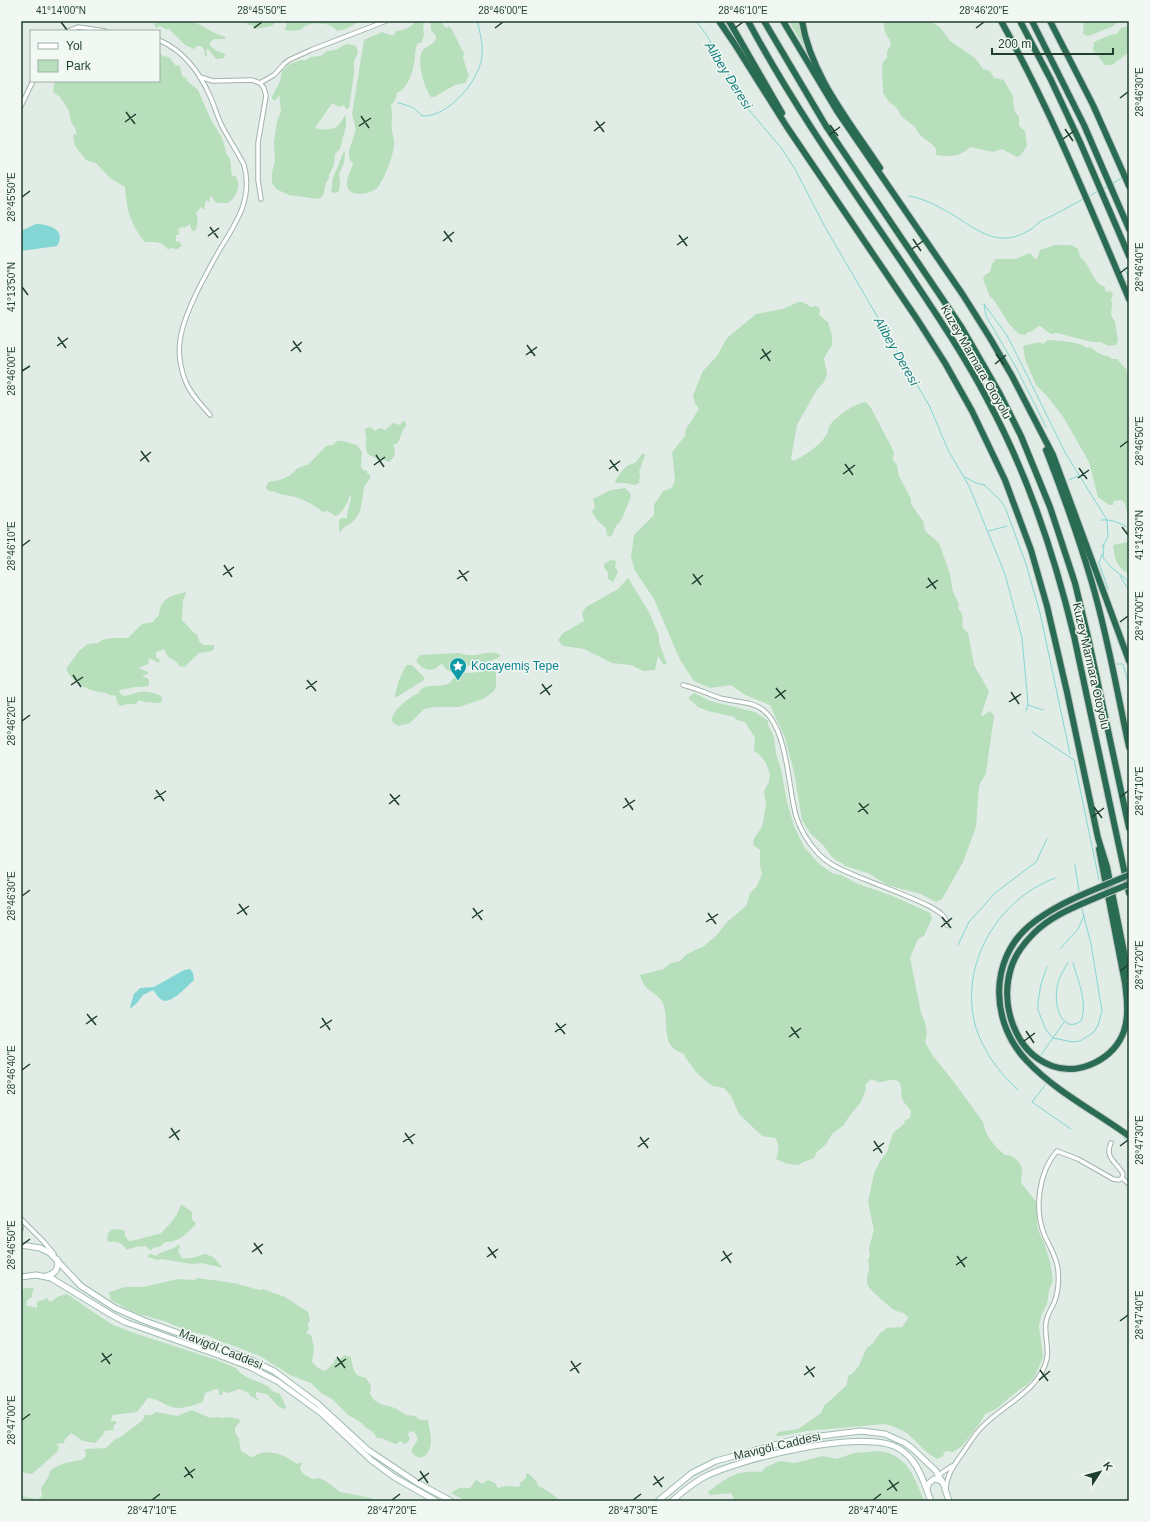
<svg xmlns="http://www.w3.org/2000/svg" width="1150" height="1522" font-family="Helvetica,sans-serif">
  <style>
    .green { fill: #b7dfbb }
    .water { fill: #84d6d4 }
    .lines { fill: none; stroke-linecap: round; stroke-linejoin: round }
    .stream { stroke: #84d6d4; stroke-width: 1 }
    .street-casing { stroke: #a2b4ab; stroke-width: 5.5 }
    .secondary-casing { stroke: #a0bcae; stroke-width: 7 }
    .highway-casing { stroke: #c0c9c5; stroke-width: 8 }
    .street { stroke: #fff; stroke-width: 3.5 }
    .secondary { stroke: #fff; stroke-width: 5 }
    .highway { stroke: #296c53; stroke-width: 6 }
    .highway-bridge-casing { stroke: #c0c9c5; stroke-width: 8; stroke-linecap: butt }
    .highway-bridge { stroke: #296c53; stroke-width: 6 }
    .ticks { fill: none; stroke: #1f3e30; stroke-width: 1.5 }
    .labels { text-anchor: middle; stroke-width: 3; stroke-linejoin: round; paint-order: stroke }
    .street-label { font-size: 12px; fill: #1f3e30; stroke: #f1f8f3 }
    .culture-label { font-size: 12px; fill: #0d838f; stroke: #f1f8f3; text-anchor: start }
    .water-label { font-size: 13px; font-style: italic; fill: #157e7d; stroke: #f1f8f3 }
    .neatline { fill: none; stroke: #1f3e30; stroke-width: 1.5 }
    .ticks-label { font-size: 10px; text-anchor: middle; fill: #1f3e30 }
  </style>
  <rect width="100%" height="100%" fill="#e0ece5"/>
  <g class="green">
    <path d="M157,21C167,21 178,19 188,21C202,23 212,34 226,37L225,39H214L209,43C212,49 217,52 224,53L225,55L224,58L216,59L208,49L206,50L207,56H205L204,49L201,46H197L194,49L185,45L169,29L167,30L160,26L156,28L155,27L154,24L157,23Z"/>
    <path d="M246,21H276L272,26L254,29L252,25H248Z"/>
    <path d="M287,21H360L346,29L337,31C335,29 332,26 329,25C320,23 306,22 301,30L289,31L284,29L286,27Z"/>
    <path d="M416,21H423L424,35L421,43H418C414,50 416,55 414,63C412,74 408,88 397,93L395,100L391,105C393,114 391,121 392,130C392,135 395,139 394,144C394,154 384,180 378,187C371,195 348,198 347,185C346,179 351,170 353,164L349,158V151L356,129L352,114L364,40L382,32L390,35H394L396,31C403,31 412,27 416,21Z"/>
    <path d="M431,21H442L444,26L447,28L449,26C454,31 459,46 464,53L463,58L469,76L465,83L455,85L434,97H431C424,87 415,58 424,49C429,45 436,44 436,36L431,30Z"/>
    <path d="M789,21H798L806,50Z"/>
    <path d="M884,21H929L940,27L950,41L975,58L983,69L990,71L994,78L1004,80C1006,85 1008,87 1011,92C1016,100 1010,108 1019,117V126L1025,131L1027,146L1020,156L1017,157L1002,149L992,152L971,147C959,157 951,157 936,155V149L934,146L920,135L914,126L902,117L896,107L890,103L883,93L882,66L883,62L887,58V51C893,43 891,42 886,34C884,30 884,25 884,21Z"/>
    <path d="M1084,21H1117L1114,26L1088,36L1083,34Z"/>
    <path d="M1129,26V52L1112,65H1105L1093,50L1094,42L1110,35L1117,34L1121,28Z"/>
    <path d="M347,44L356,46L358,53L354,61V74L349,108L346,109L344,105L339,107L332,103L315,128C322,130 336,131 340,123C343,120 342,118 346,115V126L340,149L335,154L334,165L329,175V178L326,183L323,195L319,199L289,195L276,189L272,183V172L275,161L274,142L277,122L281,111L279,95L275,101L272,99V97L280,81L282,71L290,64L301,60H306L311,57L321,56L327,51L335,50Z"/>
    <path d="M161,54L164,57L166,56L168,58L169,57L175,65L180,66L182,76L185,78V75L187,81L198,90L211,120L222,138L227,155L230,158L232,177L235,175C242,186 237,196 228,203H218L214,201L212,196L210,197L209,202L206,200L204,210L201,207L196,213L198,221L196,230L192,231L190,224L184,228L182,226L181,229L178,227L179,235H176V242L179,241L182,246L177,249L170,248L168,250C164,241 154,242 145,242C130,223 127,211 125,187L110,178L96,163L86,160L75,146L73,136L74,134L77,135L75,128L71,122L69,111L61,98L53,92L55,81H159V55Z"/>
    <path d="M344,151L345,153L344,163L339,174L340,184L339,191L336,193L331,192L333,178Z"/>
    <path d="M1055,245H1071L1078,249L1080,257C1092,266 1092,283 1105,287V291L1107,292L1110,291L1113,294L1111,300L1112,304L1111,315L1115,322L1118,340L1116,345L1109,346L1100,342H1092L1057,333L1051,334L1040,326L1037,327L1031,332H1028L1025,335L1019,334L1009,324L994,300L990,297L983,279L985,275L990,272L992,264L996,259H1016L1030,253L1035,259H1037L1040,250Z"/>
    <path d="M798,302H803L811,307L817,306L820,309L819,315L828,322L832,335V345L824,358L827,374L824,382L816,391L797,425L791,458L793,461C803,457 819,446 825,437C828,434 828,429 830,425C837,416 855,403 866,402L871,408L894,452L893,460L897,465L899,476L911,499V504L923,521L925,531L939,543L950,574L953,592L959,604L958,608L962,614L963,628L968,633L974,665L989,691L981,715L982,716L990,711L994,716L986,773L979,786L976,827L963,862L942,899L936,902L921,894L887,885L870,874L846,866L833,858L823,845L810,833L802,820L794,772L785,738L770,705L745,695L731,685L710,688L694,681L680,660L654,599L635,571L631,557L634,535L654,515V505L663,491L672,488L675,480L672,452L685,436L686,429L699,409L695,403L693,395L703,371L717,356L727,338L756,314L783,309Z"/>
    <path d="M1048,340C1059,341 1079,341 1087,348L1090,347L1098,353L1105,356L1106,355L1112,359H1117L1126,369L1129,381V515C1125,509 1127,506 1122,500L1114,501L1113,505H1109L1098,497L1089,462L1064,418L1047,396L1036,385L1025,359L1023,346L1040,342L1043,344Z"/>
    <path d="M403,421H405L406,426L403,430L398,443L393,445L395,449L394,457L389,462C382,459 376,459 370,455C362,451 369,440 365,431V429L370,427L375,431L380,428L385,430L393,423L400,425Z"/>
    <path d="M337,441C344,440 350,444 357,445L362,452L361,467L363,470L367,471V473L371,476C369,481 365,484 364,489C361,506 362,518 346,526C343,528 341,531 339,532V520L342,518H347C347,510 351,503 351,495H350C348,502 343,513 336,516L327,511L323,512C312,503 299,497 285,495C279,494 275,491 269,491L266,488L268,482L280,480L289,476L298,468L309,464L326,446L333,445Z"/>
    <path d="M643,453L645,455L639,472L640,476L639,483L635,485L625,483H615C616,477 623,469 628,465C631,464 634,464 637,461C639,458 640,456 643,453Z"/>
    <path d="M625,488L630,493L631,496L622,519L616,526L612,535L609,537L607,535C607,527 603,526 598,521C596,519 594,515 592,512L595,507L593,499L611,490Z"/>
    <path d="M1129,542V573C1116,568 1115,558 1113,545Z"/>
    <path d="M611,560L616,561L615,567L618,572L613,582L608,579V573L604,567V564Z"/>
    <path d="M628,578L649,612L659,636V643L667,664H663L658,656L655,670L643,671L631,665L612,663L584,649L563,646L558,640L563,633L584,621L582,613L586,607L618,589Z"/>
    <path d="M185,592L186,593L183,601L182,620L194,633L197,634L199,641L203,645H214V649L212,651L199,653L184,667L179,666L176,661L168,657L164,649L156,652V657L160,661L158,663L154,660L148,658L149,664L138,668L148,672V674L142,676L149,679V685L144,687H135L120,690L119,692L123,696C129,696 134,693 140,692C145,691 158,693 162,697V701L160,703C154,703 145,703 139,700L136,704H127L121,706L118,704L116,697L114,695C110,697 110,694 105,693C89,691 74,685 66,669L68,666L79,651L88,644L98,643L102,640L112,638H128L142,624L153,622L156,618L159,616C160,598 171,596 185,592Z"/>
    <path d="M458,653C462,654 466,655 470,655C480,657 493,648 501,656C491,663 478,663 466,666C461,667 456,670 451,672L446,669L442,664C439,665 437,668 434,669C426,672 420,666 416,661L420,655Z"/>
    <path d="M407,665H412L424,677V680L395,698C394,693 402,669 407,665Z"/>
    <path d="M496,666V687L493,692L483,699L459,707H434L424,709L410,723L399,726C397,725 393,724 392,720C391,711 411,696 419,693L420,690C432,682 436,689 447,684C453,682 452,679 456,676C464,671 475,674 484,671C488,669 491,667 496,666Z"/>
    <path d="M694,693L710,701L755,712L768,721V725L774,737L776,754L781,769L787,802L794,826L804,847L819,864L834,874L841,875L858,884L893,896L930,913L932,919L927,929L924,936L918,939L910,958L921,1013L925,1022L927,1034L925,1042L933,1056L954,1082L983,1122C986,1137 994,1146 1005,1155C1013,1155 1020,1161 1022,1169C1023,1173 1021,1179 1021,1183L1037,1203V1224L1040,1235L1043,1240L1050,1262L1053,1280L1049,1290L1047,1304L1041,1316L1039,1326L1043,1357L1035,1376L1027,1385L1020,1389L996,1409L985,1414L980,1423L962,1446L953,1452L946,1451L943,1453L944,1456L937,1459C925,1453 918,1443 908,1434C901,1429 893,1426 885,1424L807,1431L781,1436H775L779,1432L798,1429L821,1413L824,1406L846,1386L849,1375L852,1374L859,1366L866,1349L874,1342L880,1333L887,1328L902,1327L907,1320L908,1317C902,1311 900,1313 894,1310C891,1308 869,1289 868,1286C864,1278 872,1269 868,1261L870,1255L869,1248L874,1230L868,1202L874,1173L880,1161L887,1152L893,1133L904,1124L905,1120L910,1118L911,1111C909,1107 903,1103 902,1098C900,1090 904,1079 891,1080C879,1081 884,1085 871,1079L865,1085L866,1089L861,1102L848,1118L844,1125L832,1134L826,1144L816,1153L815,1157C810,1161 804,1160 799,1165L788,1164L776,1159C779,1151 780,1145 775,1138L762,1136L739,1114L731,1096L724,1088L713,1086L708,1083L696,1072L685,1057L684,1054C681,1052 676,1051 673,1048C661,1035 670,1013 661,1000C652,989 644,991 640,975L663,969L671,963L680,961L687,954L704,946L717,935L726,923L746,906L750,893L757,886L762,874L760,866V850L753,845L754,838L762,827L766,805L764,791L769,782L770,774L766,763L759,754L754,751L755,738L745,722L737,720L734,717L708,711L698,707L688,698Z"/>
    <path d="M182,1205L192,1212V1219L196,1224C186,1234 180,1242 165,1242L161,1246L153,1248L151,1251L146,1246L142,1247L138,1246L127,1250C122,1243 119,1241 109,1242L107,1240L108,1233L112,1229L123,1230L125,1231V1236L129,1241C140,1240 149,1235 160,1234C167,1227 178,1217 180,1206Z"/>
    <path d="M178,1245L180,1246L178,1251L182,1258C189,1259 198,1257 204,1254C217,1257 214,1259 223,1268L202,1263L192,1264L162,1259L157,1260L148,1257V1255L151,1254L156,1256C162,1250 172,1251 178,1245Z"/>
    <path d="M197,1278L234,1283L260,1290L263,1289L285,1297L308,1312L310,1321L308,1323L309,1329L306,1333L311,1335L314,1347L312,1362L318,1368L325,1371L334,1363L335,1359H341L344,1355L351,1357C353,1367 353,1377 365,1377L371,1385L370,1394L374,1400L381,1404L395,1408L406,1415L415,1416L420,1420H428C430,1434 436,1450 421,1458L415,1456L411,1451L418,1439L414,1431L407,1433L410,1438L408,1442L405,1444L400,1441L397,1444C390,1443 384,1437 377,1438L373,1432L365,1427L362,1423L348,1415L332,1399L321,1393L311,1383L290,1375L260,1356L229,1344L224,1343L209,1336L188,1331L164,1321L135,1313L111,1300L109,1292L125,1287H143L178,1279L194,1280Z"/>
    <path d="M26,1288H33L34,1290L32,1292V1297L27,1300L26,1305L28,1307L30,1306L37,1308V1302L47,1298L50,1302L52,1301L59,1296L67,1294L111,1324L137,1334L214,1359L236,1368L239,1372L246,1377L268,1386L272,1391L280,1394L286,1407L285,1409L279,1407L267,1394L256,1392V1397L259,1400H258L250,1396L249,1393L239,1389L229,1393L223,1391L222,1395H219V1390L216,1389L205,1393L203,1402C193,1405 182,1410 172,1407C162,1404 159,1399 148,1398L137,1412L113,1415L110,1421H115L117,1423L114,1425L113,1431L110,1430L104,1431L103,1435L95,1443L83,1441L71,1433L65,1439L64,1443L56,1444L59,1447L57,1452L32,1474L21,1472V1290Z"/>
    <path d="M192,1410L210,1418L217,1417L221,1418L228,1417L239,1419L240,1422L235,1427V1432L239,1439L241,1451L251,1457L255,1456C266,1447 287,1456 297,1464L301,1462L302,1464L300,1467L301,1471L305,1475L311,1478L314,1479L319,1478L327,1482L340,1492L371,1498L374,1501H21V1496L36,1499L40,1498L42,1495L41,1488L49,1476L50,1471C56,1465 74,1460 82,1460L86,1456L85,1449L106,1448L114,1440L119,1438L142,1421L145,1415H152L156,1412L177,1416Z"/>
    <path d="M879,1451C908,1455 915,1478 924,1501H732L734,1498L731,1493L710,1495L708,1492C725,1479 737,1469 761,1472L766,1467L780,1461L795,1463L823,1456L837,1459L854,1453Z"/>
    <path d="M528,1473L537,1482L538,1486C547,1489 553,1496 562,1501H466L451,1493L459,1488H470L476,1480L482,1484L488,1480L495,1483L498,1488C501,1488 505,1485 508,1486C513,1486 515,1488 521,1486L519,1484L526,1478V1474Z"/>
  </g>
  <g class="water">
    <path d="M36,224C49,224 67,230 57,246L21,251V231Z"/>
    <path d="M190,969L193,973L194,980C187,986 171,1005 162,1000C158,998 156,993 153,990L143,995L137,1003L131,1008L130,1007L134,994L140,988L154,987L184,970Z"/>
  </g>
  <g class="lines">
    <g class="stream">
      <path d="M696,21L706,34L741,97L749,110L782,149L795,169L825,227L930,407L948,450L969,486L1005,574L1022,638L1028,704L1026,711"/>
      <path d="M398,103C409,105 415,108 422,116C448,118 481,79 482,55C483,43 480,32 477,21"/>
      <path d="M1113,183L1122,178"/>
      <path d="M1102,189L1108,186"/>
      <path d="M909,196C925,198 947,211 961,220C984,235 1002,246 1028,231C1034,228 1037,223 1043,220C1057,214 1070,206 1083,199"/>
      <path d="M1088,197L1098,191"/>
      <path d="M1124,268L1129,278"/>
      <path d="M1046,427L1017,369L986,316L984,304L1006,334L1014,349L1066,454L1107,520L1108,537L1102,547"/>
      <path d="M965,477L976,483L985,485"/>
      <path d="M1069,480L1078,476"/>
      <path d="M983,484L999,499L1005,507L1026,564L1040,613L1070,754"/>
      <path d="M1101,520C1112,519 1120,523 1129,528"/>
      <path d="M989,531L1007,526"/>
      <path d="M1104,545L1103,558L1111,567L1129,582"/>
      <path d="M1102,554L1099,563L1108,589"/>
      <path d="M1120,576L1129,590"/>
      <path d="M1117,664H1123L1129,686"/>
      <path d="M1028,705L1043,710"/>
      <path d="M1032,732L1074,760L1099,880"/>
      <path d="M1075,865L1079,891"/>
      <path d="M958,945L969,922L995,893L1036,862L1047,839"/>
      <path d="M1060,949L1078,929L1084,916"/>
      <path d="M1068,962C1065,968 1062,973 1059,979C1055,991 1054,1015 1067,1023C1071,1026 1077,1024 1081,1021C1088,1003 1078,981 1073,963"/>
      <path d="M1047,967L1041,984L1038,1001V1010L1046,1030L1053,1038L1073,1042L1080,1041L1094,1032L1098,1025L1102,1011L1091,944L1082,909"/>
      <path d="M1041,1055L1064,1022"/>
      <path d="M1045,1085L1032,1102L1071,1129"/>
      <path d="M1018,1090C999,1073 984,1052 976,1028C958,965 997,900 1055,878"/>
      <path d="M1123,1137L1129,1142"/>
    </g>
    <g class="street-casing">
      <g id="street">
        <path d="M68,31L78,27L105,31"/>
        <path d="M159,40C184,51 199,71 210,96C214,105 217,115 221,124C228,138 237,151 244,165C253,198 237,222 220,249C206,274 183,314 180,341C178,354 181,369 185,380C190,394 201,404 210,415"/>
        <path d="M200,77L213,81L252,80L260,83L264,88L266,96L258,143V180L261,199"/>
        <path d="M260,83L274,75L284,64L289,60L311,50L386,21"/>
        <path d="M21,106L33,81"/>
        <path d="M683,685C696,688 708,694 720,698C734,702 752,701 763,710C788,729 788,788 796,816C800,829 807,841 817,852C829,866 847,872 864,879C886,888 909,896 931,907C939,912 946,915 947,925"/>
        <path d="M1122,1178L1129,1184"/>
        <path d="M21,1219L43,1241L54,1254"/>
        <path d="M21,1225V1229"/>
        <path d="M937,1476L952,1466"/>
        <path d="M946,1489C947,1474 954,1465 962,1454C969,1444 975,1433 984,1425C1004,1405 1042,1388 1047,1358C1049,1346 1044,1334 1046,1322C1047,1315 1051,1309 1054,1303C1058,1293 1059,1280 1058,1270C1057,1257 1049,1246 1044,1234C1034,1208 1039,1171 1057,1151L1078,1159L1113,1179L1119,1180L1122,1178L1123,1174C1117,1162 1104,1158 1111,1143"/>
      </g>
    </g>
    <g class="secondary-casing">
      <g id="secondary">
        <path d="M21,1245L40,1248L50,1253L81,1286L115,1308L145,1321L247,1358L274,1371L318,1404L368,1450L416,1482L451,1501"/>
        <path d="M46,1276C56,1274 59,1268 57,1259"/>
        <path d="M21,1277L36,1275L51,1278L110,1314L125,1322L221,1356L250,1367L277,1381L321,1413L371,1460L394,1477L436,1501"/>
        <path d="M927,1489L929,1483L934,1479L939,1480L942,1482"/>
        <path d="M658,1501L692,1473L716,1461L796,1439L861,1431L885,1434L905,1443L913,1449L936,1471L943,1483L949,1501"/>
        <path d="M672,1501C682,1492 692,1484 704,1477C739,1459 863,1428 898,1448C918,1459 923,1481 931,1501"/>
      </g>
    </g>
    <g class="highway-casing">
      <g id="highway">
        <path d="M719,21L734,43L787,127L917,319L945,363L972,411L1005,480L1031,550L1047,606L1067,692L1098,838L1107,867L1129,977"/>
        <path d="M729,21L782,113"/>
        <path d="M748,21C795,109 853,190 909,273C936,314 964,355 987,399C1028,474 1054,553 1074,636L1129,893"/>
        <path d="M764,21L826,126L962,328L1000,394L1021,436L1050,507L1075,583L1088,637L1129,828"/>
        <path d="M783,21L837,111L963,295L990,338L1012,376L1053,455L1129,661"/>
        <path d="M802,21C811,76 850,122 880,168"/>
        <path d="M1001,21C1051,110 1089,205 1129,299"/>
        <path d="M1020,21L1051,80L1080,142L1129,256"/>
        <path d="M1032,21L1084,125L1129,229"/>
        <path d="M1050,21L1093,105L1129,186"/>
        <path d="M1046,450C1063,494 1079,538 1092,583C1108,637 1117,692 1129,747"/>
        <path d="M1099,849L1125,983C1127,999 1129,1016 1124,1031C1114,1059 1080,1076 1052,1066C1014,1052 1000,1004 1011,968C1015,955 1024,943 1034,933C1052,915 1077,906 1100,896"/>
        <path d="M1098,888C1074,898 1049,909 1029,926C988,961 991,1024 1027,1061C1055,1091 1096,1112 1129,1136"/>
      </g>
    </g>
    <use href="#street" class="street"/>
    <use href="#secondary" class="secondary"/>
    <use href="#highway" class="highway"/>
    <g class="highway-bridge-casing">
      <g id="highway-bridge">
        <path d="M1098,888L1129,875"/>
        <path d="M1100,896L1129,884"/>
      </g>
    </g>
    <use href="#highway-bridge" class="highway-bridge"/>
  </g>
  <path class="ticks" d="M61,22L67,30M254,28L262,22M495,28L503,22M735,28L743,22M976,28L984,22M1120,98L1128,92M126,112L135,124M361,116L369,128M596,121L604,132M125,122L136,114M830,125L838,136M359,126L371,118M1065,129L1073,141M594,131L605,122M829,135L840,127M1063,139L1074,131M22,197L30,191M210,227L218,238M444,231L452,242M679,235L687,246M208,236L219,228M913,239L921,251M443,241L454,232M677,245L688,237M912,249L923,241M1120,273L1128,267M22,287L28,295M58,337L66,348M293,341L301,352M527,345L535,356M57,346L68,338M762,349L770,361M291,351L302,342M996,354L1004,365M526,355L537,347M760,359L771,351M995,364L1006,355M22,371L30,366M1120,447L1128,441M141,451L149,462M376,455L384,467M610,460L618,471M140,461L151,452M845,464L853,475M374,465L385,457M1079,468L1087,479M609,469L620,461M843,474L855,465M1078,478L1089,470M1122,527L1128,535M22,546L30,540M224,565L232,577M459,570L467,581M693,574L701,585M223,575L234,567M928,578L936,589M457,579L469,571M692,584L703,575M926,588L938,580M1120,622L1128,616M73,675L81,687M307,680L316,691M542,684L550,695M71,685L83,677M776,688L785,699M306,689L317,681M1011,692L1019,704M540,694L552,685M775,698L786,690M1009,702L1021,694M22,721L30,715M156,790L164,801M390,794L399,805M1120,797L1128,791M625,798L633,810M154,799L166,791M859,803L868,814M389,804L400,795M1094,807L1102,818M623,808L635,800M858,812L869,804M1092,817L1104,808M22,896L30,890M239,904L247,915M473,908L482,920M708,913L716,924M237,914L249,906M942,917L951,928M472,918L483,910M706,922L718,914M941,927L952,918M1120,971L1128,965M87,1014L96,1025M322,1018L330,1030M556,1023L565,1034M86,1024L97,1016M791,1027L799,1038M320,1028L332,1020M1026,1031L1034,1043M555,1032L566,1024M789,1037L801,1028M1024,1041L1035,1033M22,1070L30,1064M171,1128L179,1140M405,1133L413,1144M640,1137L648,1148M169,1138L180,1130M874,1141L882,1153M403,1142L415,1134M1120,1146L1128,1140M638,1147L649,1138M873,1151L884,1143M254,1243L262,1254M22,1245L30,1239M488,1247L496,1258M723,1251L731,1263M252,1252L263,1244M957,1256L965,1267M487,1257L498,1249M721,1261L732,1253M956,1265L967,1257M1120,1321L1128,1315M102,1353L110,1364M337,1357L345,1368M571,1361L579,1373M101,1362L112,1354M806,1366L814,1377M335,1367L346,1359M1040,1370L1048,1381M570,1371L581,1363M804,1375L815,1367M1039,1380L1050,1371M22,1420L30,1414M185,1467L193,1478M420,1471L428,1483M654,1476L662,1487M184,1477L195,1469M889,1480L897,1491M418,1481L429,1473M653,1485L664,1477M887,1490L899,1482M152,1500L160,1494M392,1500L400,1494M633,1500L641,1494M873,1500L881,1494"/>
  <defs>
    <g id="sight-pin" transform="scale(0.9)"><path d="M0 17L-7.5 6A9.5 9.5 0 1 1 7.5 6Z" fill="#0f9aa8" stroke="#f1f8f3"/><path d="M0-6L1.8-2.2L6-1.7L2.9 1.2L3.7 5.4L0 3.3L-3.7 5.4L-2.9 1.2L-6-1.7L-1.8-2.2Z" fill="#fff"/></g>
  </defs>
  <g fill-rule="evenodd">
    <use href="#sight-pin" x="458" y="666"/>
  </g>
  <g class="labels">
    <g class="street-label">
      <text transform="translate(976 362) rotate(60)" y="4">Kuzey Marmara Otoyolu</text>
      <text transform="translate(1091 666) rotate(77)" y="4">Kuzey Marmara Otoyolu</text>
      <text transform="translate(221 1349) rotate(22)" y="4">Mavigöl Caddesi</text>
      <text transform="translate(777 1446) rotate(-13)" y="4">Mavigöl Caddesi</text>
    </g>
    <g class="culture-label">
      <text x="471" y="670">Kocayemiş Tepe</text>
    </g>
    <g class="water-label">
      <text transform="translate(729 75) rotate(58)" y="5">Alibey Deresi</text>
      <text transform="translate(897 351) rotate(60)" y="5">Alibey Deresi</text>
    </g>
  </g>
  <rect width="1150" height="1522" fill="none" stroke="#f1f8f3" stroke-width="44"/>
  <rect x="30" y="30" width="130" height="52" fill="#f1f8f3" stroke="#9daea5"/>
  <rect x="38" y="43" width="20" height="6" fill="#ffffff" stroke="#9daea5"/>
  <text x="66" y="50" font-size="12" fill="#1f3e30">Yol</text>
  <rect x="38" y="60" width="20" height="12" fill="#b7dfbb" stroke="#9daea5"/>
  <text x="66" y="70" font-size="12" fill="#1f3e30">Park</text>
  <g transform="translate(1100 1472) rotate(54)" stroke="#f1f8f3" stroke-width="3" paint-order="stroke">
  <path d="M0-3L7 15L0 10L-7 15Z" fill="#1f3e30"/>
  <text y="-6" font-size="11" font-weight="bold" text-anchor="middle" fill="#1f3e30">K</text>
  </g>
  <path d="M992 48v6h121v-6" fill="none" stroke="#1f3e30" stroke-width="2"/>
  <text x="998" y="48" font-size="12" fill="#1f3e30" stroke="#f1f8f3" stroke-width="3" paint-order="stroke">200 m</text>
  <rect x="22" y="22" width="1106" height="1478" class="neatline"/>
  <g class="ticks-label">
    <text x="61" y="14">41°14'00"N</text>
    <text x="262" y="14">28°45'50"E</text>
    <text x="503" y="14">28°46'00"E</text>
    <text x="743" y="14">28°46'10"E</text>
    <text x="984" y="14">28°46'20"E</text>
    <text transform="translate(1139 92) rotate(-90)" y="4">28°46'30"E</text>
    <text transform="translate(11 197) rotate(-90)" y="4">28°45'50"E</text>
    <text transform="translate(1139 267) rotate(-90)" y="4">28°46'40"E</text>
    <text transform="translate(11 287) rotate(-90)" y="4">41°13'50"N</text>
    <text transform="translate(11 371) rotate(-90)" y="4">28°46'00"E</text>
    <text transform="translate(1139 441) rotate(-90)" y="4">28°46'50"E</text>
    <text transform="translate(1139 535) rotate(-90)" y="4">41°14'30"N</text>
    <text transform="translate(11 546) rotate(-90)" y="4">28°46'10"E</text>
    <text transform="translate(1139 616) rotate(-90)" y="4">28°47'00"E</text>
    <text transform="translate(11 721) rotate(-90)" y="4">28°46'20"E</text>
    <text transform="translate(1139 791) rotate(-90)" y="4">28°47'10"E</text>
    <text transform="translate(11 896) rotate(-90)" y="4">28°46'30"E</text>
    <text transform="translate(1139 965) rotate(-90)" y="4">28°47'20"E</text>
    <text transform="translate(11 1070) rotate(-90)" y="4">28°46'40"E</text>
    <text transform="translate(1139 1140) rotate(-90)" y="4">28°47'30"E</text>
    <text transform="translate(11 1245) rotate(-90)" y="4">28°46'50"E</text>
    <text transform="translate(1139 1315) rotate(-90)" y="4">28°47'40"E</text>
    <text transform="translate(11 1420) rotate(-90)" y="4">28°47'00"E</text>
    <text x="152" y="1514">28°47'10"E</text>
    <text x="392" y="1514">28°47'20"E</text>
    <text x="633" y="1514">28°47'30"E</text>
    <text x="873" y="1514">28°47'40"E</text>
  </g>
</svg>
